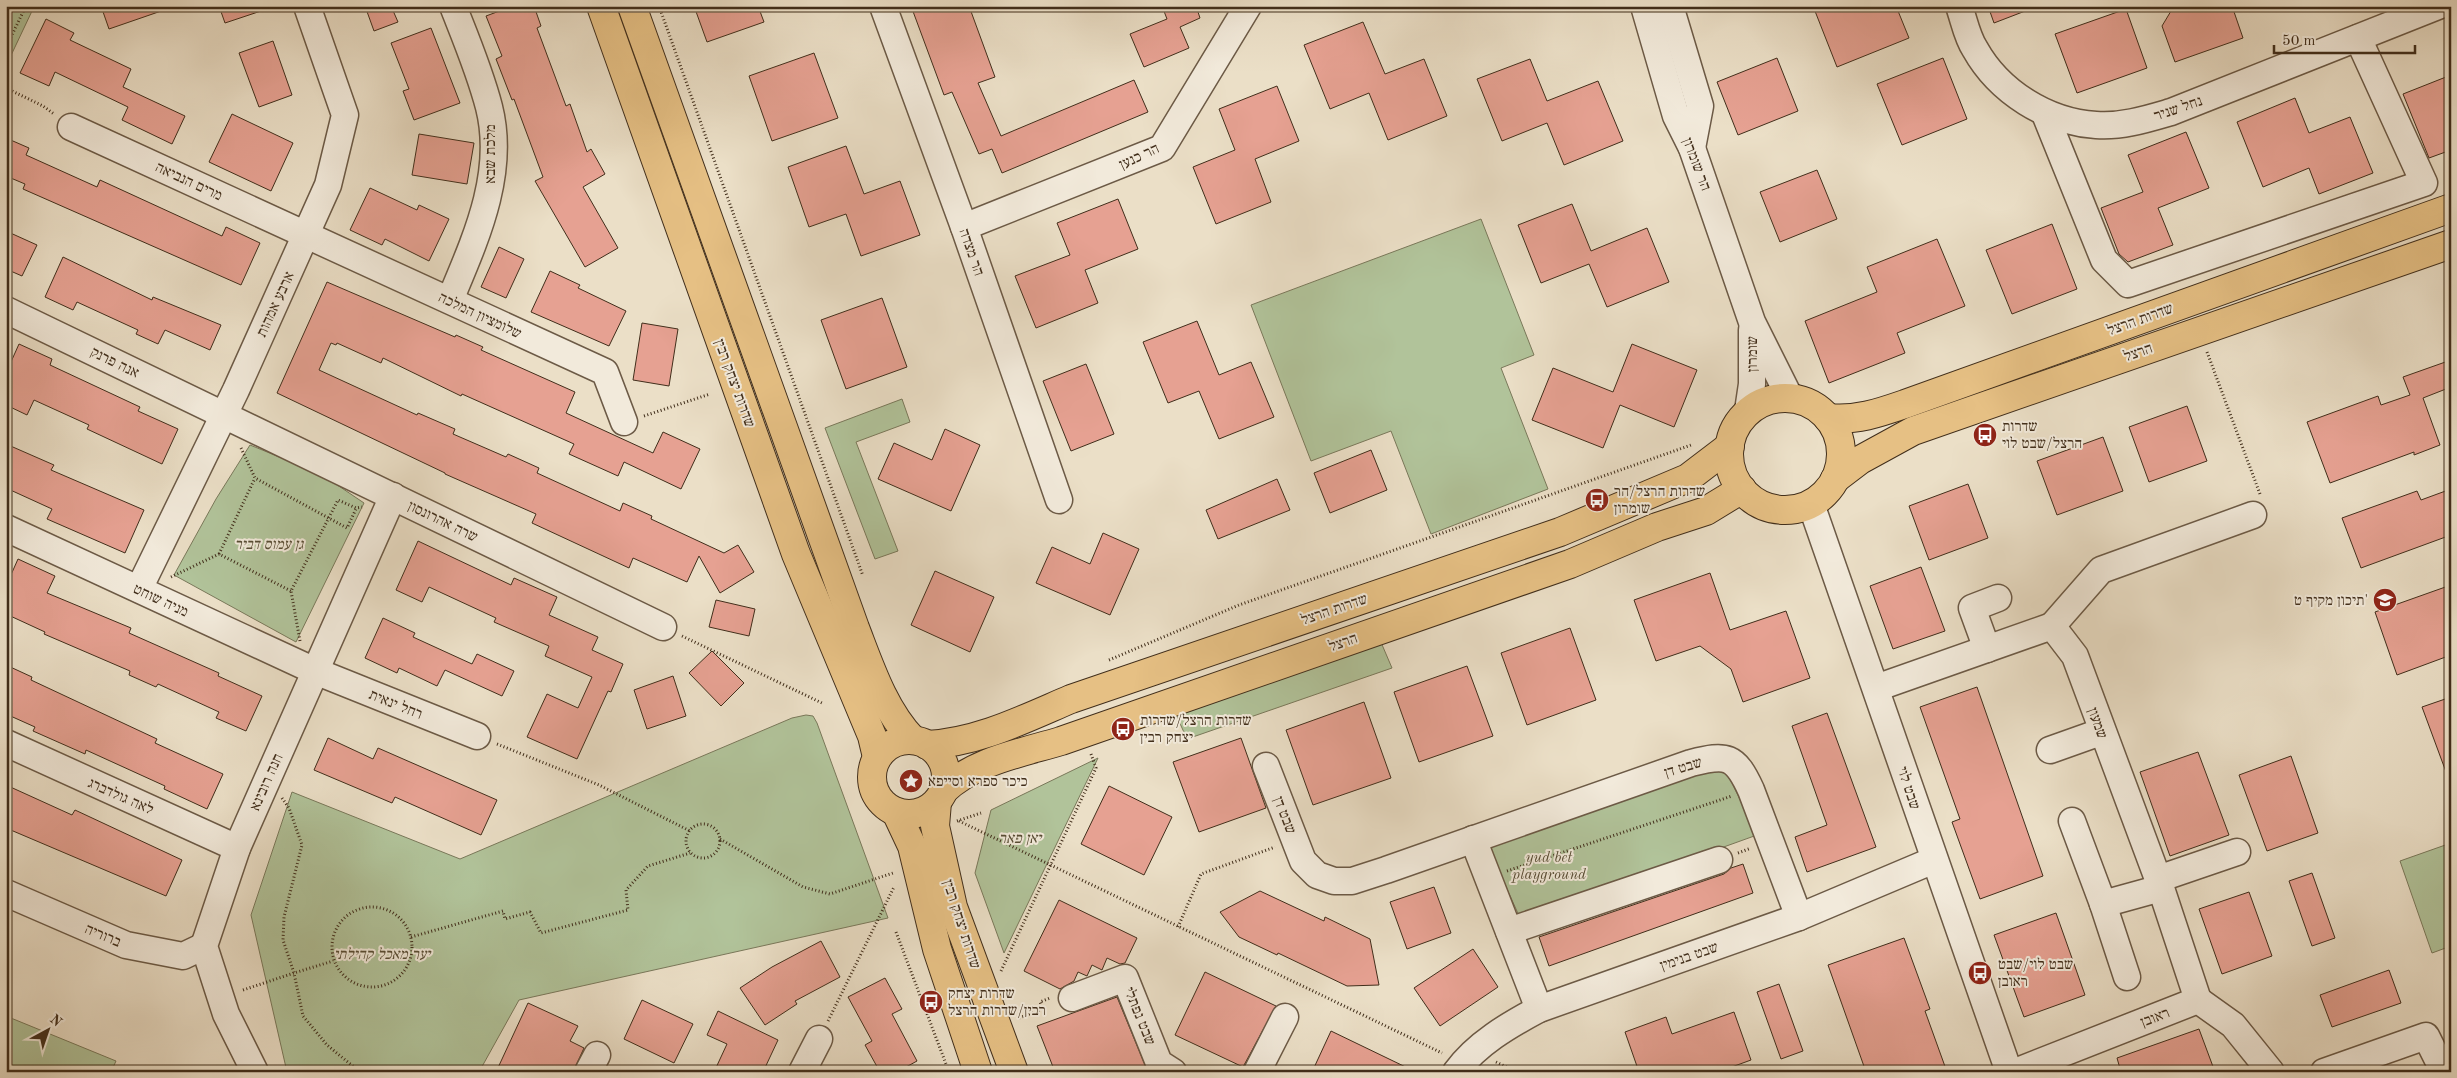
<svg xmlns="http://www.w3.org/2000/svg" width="2457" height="1078" font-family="'Old Standard TT','Frank Ruhl Libre',serif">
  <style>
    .green { fill: #b1c39a; stroke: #79785a }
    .building { fill: #e6a192; stroke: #412e1b }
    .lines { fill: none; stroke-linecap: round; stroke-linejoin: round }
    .minor-casing { stroke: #6c5a46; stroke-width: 29 }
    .major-casing { stroke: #412e1b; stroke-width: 30 }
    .path { stroke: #412e1b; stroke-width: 3; stroke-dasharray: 1 2.5; stroke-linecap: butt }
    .minor { stroke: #f2eadb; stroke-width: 26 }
    .major { stroke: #e6c084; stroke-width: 28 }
    .labels { text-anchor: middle; stroke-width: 4; stroke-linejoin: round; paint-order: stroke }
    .street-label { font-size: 15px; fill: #412e1b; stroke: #f2eadb }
    .poi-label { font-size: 15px; fill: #412e1b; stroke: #f2eadb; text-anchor: start }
    .park-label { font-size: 15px; font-style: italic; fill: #574c34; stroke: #f2eadb }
  </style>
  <rect width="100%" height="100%" fill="#ebdfc7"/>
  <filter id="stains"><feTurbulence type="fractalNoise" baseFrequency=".004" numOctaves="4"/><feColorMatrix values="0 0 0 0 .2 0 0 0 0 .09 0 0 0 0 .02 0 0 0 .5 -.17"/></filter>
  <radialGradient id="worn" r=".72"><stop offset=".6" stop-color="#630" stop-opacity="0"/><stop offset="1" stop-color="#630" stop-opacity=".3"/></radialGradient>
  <g class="green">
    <path d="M19,6L32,11L6,66V11Z"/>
    <path d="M1481,219L1534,355L1501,368L1548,489L1431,534L1391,431L1311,461L1251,305Z"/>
    <path d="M902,399L910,422L856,442L898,551L875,559L825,428Z"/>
    <path d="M250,445L321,474L364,503L296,642L174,575L216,499Z"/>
    <path d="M1377,633L1392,668L1187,739L1173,708Z"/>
    <path d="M806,715L813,716L817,723L888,918L519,1000L479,1072H287L251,915L292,792L460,859L792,718Z"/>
    <path d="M1098,758L1004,953L975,873L991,810Z"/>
    <path d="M1723,764L1757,835L1521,920L1486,843Z"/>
    <path d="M2451,843V946L2432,953L2400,861Z"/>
    <path d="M6,1016L116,1061L111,1072H6Z"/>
  </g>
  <g class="building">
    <path d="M101,6H167V9L109,29Z"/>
    <path d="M219,6H266L267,9L225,23Z"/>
    <path d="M365,6H391L398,22L374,31Z"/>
    <path d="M513,6H534L541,26L537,28L566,106L570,104L587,152L591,149L605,174L583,187L618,248L585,267L535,181L543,177L514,99L512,100L496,59L502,56L486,16Z"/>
    <path d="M694,6H758L764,22L707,42Z"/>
    <path d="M911,6H969L995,77L978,83L1001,136L1134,80L1148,112L1002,173L992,149L979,154L952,92L944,95Z"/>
    <path d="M1162,6H1196L1200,18L1180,27L1189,48L1144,67L1130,34L1167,19Z"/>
    <path d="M1813,6H1896L1909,38L1837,67Z"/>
    <path d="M1988,6H2033V8L1994,23Z"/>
    <path d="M2174,6H2232L2243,38L2175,62L2162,26Z"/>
    <path d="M2126,9L2147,68L2077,93L2055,34Z"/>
    <path d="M46,19L74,33L70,40L131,69L123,87L185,116L172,144L122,120L128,107L55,72L49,86L20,73Z"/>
    <path d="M1363,22L1385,74L1424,59L1447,116L1388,140L1369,93L1330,109L1304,45Z"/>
    <path d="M431,28L460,103L414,120L403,91L409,89L391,43Z"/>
    <path d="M273,41L292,95L259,107L239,53Z"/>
    <path d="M814,53L838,118L772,141L749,76Z"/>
    <path d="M1777,58L1798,111L1738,135L1717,82Z"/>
    <path d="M1943,58L1967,119L1902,145L1877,84Z"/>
    <path d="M1530,59L1547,101L1598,81L1623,141L1564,165L1547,123L1502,141L1477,79Z"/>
    <path d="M2451,75V150L2429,158L2403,94Z"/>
    <path d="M1277,86L1299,141L1255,159L1271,202L1216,224L1193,167L1235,150L1219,109Z"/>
    <path d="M2295,98L2309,133L2350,117L2373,173L2319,194L2309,168L2263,187L2237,122Z"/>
    <path d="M232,114L293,143L271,191L209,162Z"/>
    <path d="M2186,132L2209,188L2158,208L2173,245L2128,262L2119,254L2101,208L2143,192L2128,155Z"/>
    <path d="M419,134L474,143L467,184L412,175Z"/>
    <path d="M6,138L29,148L26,155L97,187L100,180L222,236L226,227L260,243L241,285L23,189L25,184L6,176Z"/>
    <path d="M846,146L864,194L900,181L920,235L861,256L846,214L809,227L788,167Z"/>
    <path d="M1817,170L1837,219L1780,242L1760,192Z"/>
    <path d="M370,188L417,210L419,205L449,219L429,261L385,239L382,245L350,230Z"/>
    <path d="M1118,199L1138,249L1085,270L1098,303L1036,328L1015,276L1070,255L1057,223Z"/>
    <path d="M1572,204L1591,251L1647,228L1669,282L1607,307L1589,264L1541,283L1518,225Z"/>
    <path d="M2052,224L2077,289L2012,314L1986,250Z"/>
    <path d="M6,231L37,245L22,276L6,269Z"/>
    <path d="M1937,239L1965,306L1897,333L1905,353L1829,383L1805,321L1877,292L1867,267Z"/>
    <path d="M499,247L524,259L506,298L481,287Z"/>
    <path d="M63,257L152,300L153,297L221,325L210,350L165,330L158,344L136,334L138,330L77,302L73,310L45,297Z"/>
    <path d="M550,271L580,285L578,288L626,311L609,346L531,312Z"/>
    <path d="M327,282L455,337L456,335L483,347L481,350L575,392L566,413L653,453L663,432L700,449L681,489L624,462L618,476L569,454L574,444L462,394L461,396L383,358L381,363L337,343L336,345L331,343L319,370L417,415L418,413L455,429L453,434L506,457L508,454L539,468L537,473L620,511L623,503L652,516L651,519L724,553L738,545L754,572L720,593L699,556L687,582L633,558L629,568L532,523L536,514L445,474V473L277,393Z"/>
    <path d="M882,298L907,367L846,389L821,320Z"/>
    <path d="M1197,321L1219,375L1251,362L1274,417L1219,439L1199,391L1168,403L1143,342Z"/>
    <path d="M642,323L678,329L669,386L633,380Z"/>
    <path d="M19,344L52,359L50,365L140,407L138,411L178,429L162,464L87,429L89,425L34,400L27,415L6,405V373Z"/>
    <path d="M1632,344L1697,370L1674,427L1620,405L1603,448L1532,420L1553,368L1613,392Z"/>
    <path d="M2451,360V387L2423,398L2440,445L2414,455V452L2330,483L2307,422L2378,396L2381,405L2410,395L2403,377Z"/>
    <path d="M1086,364L1114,434L1071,451L1043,381Z"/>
    <path d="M2187,406L2207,461L2149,482L2129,427Z"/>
    <path d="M945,429L980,445L951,511L878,479L894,443L932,460Z"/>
    <path d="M2103,437L2123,491L2057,515L2037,461Z"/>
    <path d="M6,444L54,465L51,470L144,510L125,553L47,519L52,509L6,488Z"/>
    <path d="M1371,450L1387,490L1330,513L1314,473Z"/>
    <path d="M1277,479L1290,510L1218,539L1206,510Z"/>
    <path d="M1968,484L1988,538L1929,560L1909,506Z"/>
    <path d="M2451,489V535L2361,568L2342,518L2417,491L2421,500Z"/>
    <path d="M1103,533L1139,549L1110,615L1036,583L1052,547L1090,564Z"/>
    <path d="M418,541L511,585L514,578L557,597L549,615L598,637L592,650L623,664L611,692L608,691L577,759L527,737L547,694L578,708L592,677L545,656L549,646L494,622L496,618L429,587L422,602L396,590Z"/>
    <path d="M18,559L55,576L47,593L131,628L129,633L219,673L218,676L262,696L246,731L216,718L219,712L158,684L156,687L129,675L130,671L44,634L45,632L6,614V586Z"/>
    <path d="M1921,567L1945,631L1893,649L1870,586Z"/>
    <path d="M935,571L994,597L970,652L911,625Z"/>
    <path d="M1710,573L1730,630L1786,611L1810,678L1743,702L1731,669L1700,646L1656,661L1634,600Z"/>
    <path d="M2451,585V655L2397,675L2375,612Z"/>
    <path d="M716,600L755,609L749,636L709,627Z"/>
    <path d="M383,618L415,633L413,637L472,664L477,654L514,671L502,696L445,670L437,686L399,668L397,673L365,658Z"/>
    <path d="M1570,628L1596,700L1527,725L1501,653Z"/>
    <path d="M712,651L744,683L721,706L689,673Z"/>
    <path d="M6,665L32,677L31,680L157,739L155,743L223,774L207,809L164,789L165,786L86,750L85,754L33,731L35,727L6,714Z"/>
    <path d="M1467,666L1493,736L1419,762L1394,692Z"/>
    <path d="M673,676L686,716L647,729L634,690Z"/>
    <path d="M1977,687L2043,876L1980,899L1952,822L1960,819L1920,707Z"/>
    <path d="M2451,697V780H2449L2422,707Z"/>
    <path d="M1364,702L1391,778L1313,805L1286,730Z"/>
    <path d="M1827,713L1876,847L1807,872L1795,837L1827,825L1792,726Z"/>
    <path d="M328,738L373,759L378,748L497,800L481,835L395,797L392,803L314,770Z"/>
    <path d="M1241,738L1266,808L1199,832L1173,762Z"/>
    <path d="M2198,752L2229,835L2170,856L2140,772Z"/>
    <path d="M2291,756L2318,833L2267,851L2239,775Z"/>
    <path d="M6,785L72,815L75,810L182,860L166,896L6,828Z"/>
    <path d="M1109,786L1172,817L1144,875L1081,844Z"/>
    <path d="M1743,864L1753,893L1549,966L1539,937L1724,874L1731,868Z"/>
    <path d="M2312,873L2335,938L2312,946L2289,881Z"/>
    <path d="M1434,887L1451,933L1407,949L1390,902Z"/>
    <path d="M1260,891L1324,921L1325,917L1370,939L1379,985L1347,986L1278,953L1277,955L1239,937L1220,912Z"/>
    <path d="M2249,892L2272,956L2222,974L2199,909Z"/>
    <path d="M1059,900L1137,938L1125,963L1120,964L1107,958L1102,970L1092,965L1087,976L1078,972L1074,981L1060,989L1024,971Z"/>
    <path d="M2056,913L2085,995L2024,1017L1994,935Z"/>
    <path d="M1904,938L1930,1009L1925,1011L1947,1072H1866L1828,965Z"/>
    <path d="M821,941L840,977L795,1001L797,1004L765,1025L740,988L772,967Z"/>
    <path d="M1473,949L1498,987L1440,1026L1414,988Z"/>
    <path d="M2389,970L2401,1003L2332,1027L2320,995Z"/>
    <path d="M1205,972L1276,1006L1243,1067L1175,1035Z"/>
    <path d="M885,978L902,1009L892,1014L917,1061L897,1072H880L865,1045L872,1041L848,997Z"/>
    <path d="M1779,984L1803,1051L1781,1059L1757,992Z"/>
    <path d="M1117,997L1148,1072H1055L1037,1026Z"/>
    <path d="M642,1000L693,1024L674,1063L624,1039Z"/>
    <path d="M528,1003L578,1026L570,1041L584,1048L573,1072H496Z"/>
    <path d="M718,1011L778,1040L763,1072H714L727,1044L707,1035Z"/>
    <path d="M1734,1012L1751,1060L1718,1072H1639L1625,1032L1666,1017L1672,1034Z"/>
    <path d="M2199,1029L2215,1072H2121L2117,1058Z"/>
    <path d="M1331,1031L1416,1072H1312Z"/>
  </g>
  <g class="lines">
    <g class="minor-casing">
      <g id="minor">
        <path d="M883,6L964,227L1059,500"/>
        <path d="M1644,6L1676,116L1692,148L1752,322L1790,398"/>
        <path d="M1670,6L1700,106L1692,148"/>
        <path d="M1959,6C1964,20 1967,37 1975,49C1999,92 2047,122 2096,125C2122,127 2147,119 2171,112L2438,6"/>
        <path d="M2045,114L2104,260L2128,284L2424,183L2358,38"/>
        <path d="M71,127L605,372L624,422"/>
        <path d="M964,227L1162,148L1248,6"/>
        <path d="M450,300C475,240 506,174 489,107C480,72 466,39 453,6"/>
        <path d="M6,310L663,627"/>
        <path d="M1748,411L1752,384V330"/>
        <path d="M1811,504L2009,1072"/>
        <path d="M6,528L315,671L477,736"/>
        <path d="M139,589L236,390L328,185L345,115L307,6"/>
        <path d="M2052,626L2101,570L2253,515"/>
        <path d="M1987,649L1972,608L1998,598"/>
        <path d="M1876,688L2052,626L2075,656L2158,879L2198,1000"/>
        <path d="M6,743L237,848"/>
        <path d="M2050,750L2095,734H2102"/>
        <path d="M1266,766L1303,861L1317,875L1334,881H1352L1386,870L1691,763C1727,754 1735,755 1751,790L1799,917"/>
        <path d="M2072,821L2103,904"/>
        <path d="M1473,839L1539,1009"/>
        <path d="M2158,879L2237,852"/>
        <path d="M6,893L126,945L183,956L204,946"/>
        <path d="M1509,931L1719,860"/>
        <path d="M2127,977L2103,904L2161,888"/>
        <path d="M1072,998L1125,978L1159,1063L1173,1072"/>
        <path d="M255,1072L226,1014L204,946L237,848L393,496"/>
        <path d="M588,1072L597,1055"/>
        <path d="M802,1072L819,1039"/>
        <path d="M1257,1072L1285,1017"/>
        <path d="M1456,1072C1476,1044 1509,1025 1539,1009L1799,917L1934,860"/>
        <path d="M2015,1072L2198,1000L2233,1025L2271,1072"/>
        <path d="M2324,1072L2426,1036L2444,1072"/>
      </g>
    </g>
    <g class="major-casing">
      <g id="major">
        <path d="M601,6L796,554L872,736L877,757"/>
        <path d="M632,6L855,628C870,667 884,710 913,740"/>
        <circle cx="1785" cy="454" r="56"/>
        <path d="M1828,418C1856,421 1879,413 1905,404L2451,208"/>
        <path d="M1835,479L1860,460L1913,431L2451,244"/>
        <circle cx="909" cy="777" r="37"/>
        <path d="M927,745C979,742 1024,719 1071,699L1560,532L1688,478L1730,446"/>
        <path d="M943,791C974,761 1021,753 1061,741L1570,564L1657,527L1706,511L1742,489"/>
        <path d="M937,802L935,826L953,907L1014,1072"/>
        <path d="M896,812L912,846L937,949L978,1072"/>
      </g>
    </g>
    <g class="path">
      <path d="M659,6L863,576"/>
      <path d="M6,47L26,6"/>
      <path d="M6,88L43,106L54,114"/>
      <path d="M2207,352L2260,494"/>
      <path d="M644,416L710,394"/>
      <path d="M241,448L255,478L347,528L356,509"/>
      <path d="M219,554L255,478"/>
      <path d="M171,577L219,554L291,591"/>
      <path d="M682,636L824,704"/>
      <path d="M300,641L291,591L338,500L356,508L362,507"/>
      <path d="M1109,660L1239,605L1691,445"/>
      <path d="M497,744L599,785L690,831"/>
      <path d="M282,798L289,808L302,845L284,917L283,940L294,973L333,961"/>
      <path d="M957,821L981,813"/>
      <path d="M959,821L1442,1053"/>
      <circle cx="703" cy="841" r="17"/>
      <path d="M720,839L803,887L830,894L893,873"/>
      <path d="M1738,853L1751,848"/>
      <path d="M1507,871L1732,796"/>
      <circle cx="372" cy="947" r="40"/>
      <path d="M1178,927L1201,874L1275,847"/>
      <path d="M896,932L949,1072"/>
      <path d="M411,937L503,911L505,919L530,912L541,933L628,910L626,890L648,866L690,853"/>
      <path d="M1001,971L1096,768L1091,754"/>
      <path d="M243,990L294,973L303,1016L327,1045L360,1072"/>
      <path d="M1019,1018L1043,1009L1040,1002L1050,998"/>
      <path d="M828,1021L894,887"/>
      <path d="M1496,1062L1517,1072"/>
    </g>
    <use href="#minor" class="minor"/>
    <use href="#major" class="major"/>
  </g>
  <defs>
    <g id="bus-disc" transform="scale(1.25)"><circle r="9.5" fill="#8f2418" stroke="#f2eadb"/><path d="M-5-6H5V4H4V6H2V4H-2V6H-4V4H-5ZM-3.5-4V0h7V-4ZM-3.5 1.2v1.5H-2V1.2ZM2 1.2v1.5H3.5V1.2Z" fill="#fff"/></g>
    <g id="school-disc" transform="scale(1.25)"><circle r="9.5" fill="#8f2418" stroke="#f2eadb"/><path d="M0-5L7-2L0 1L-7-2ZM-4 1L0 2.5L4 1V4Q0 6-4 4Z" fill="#fff"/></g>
    <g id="sight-disc" transform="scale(1.25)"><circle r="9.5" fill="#8f2418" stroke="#f2eadb"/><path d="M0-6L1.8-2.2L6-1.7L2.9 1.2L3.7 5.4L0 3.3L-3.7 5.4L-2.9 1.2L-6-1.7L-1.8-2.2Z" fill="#fff"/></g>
  </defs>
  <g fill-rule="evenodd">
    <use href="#bus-disc" x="1985" y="435"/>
    <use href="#bus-disc" x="1597" y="500"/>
    <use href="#school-disc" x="2385" y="600"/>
    <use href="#bus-disc" x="1123" y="729"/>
    <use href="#sight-disc" x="911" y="781"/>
    <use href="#bus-disc" x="1980" y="973"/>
    <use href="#bus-disc" x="931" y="1002"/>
  </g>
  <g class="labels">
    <g class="street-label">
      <text transform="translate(2178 108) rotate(-19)" y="5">נחל שניר</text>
      <text transform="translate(490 154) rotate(-90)" y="5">מלכת שבא</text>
      <text transform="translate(1139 156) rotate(-25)" y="5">הר כנען</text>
      <text transform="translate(1697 164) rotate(69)" y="5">הר שומרון</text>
      <text transform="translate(189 181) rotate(25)" y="5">מרים הנביאה</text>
      <text transform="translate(972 252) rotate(71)" y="5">הר מצדה</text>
      <text transform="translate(275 304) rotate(-65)" y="5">ארבע אמהות</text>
      <text transform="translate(480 315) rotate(25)" y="5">שלומציון המלכה</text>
      <text transform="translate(2140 319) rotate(-20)" y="5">שדרות הרצל</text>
      <text transform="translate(2138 352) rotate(-19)" y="5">הרצל</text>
      <text transform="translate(1752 354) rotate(-90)" y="5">שומרון</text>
      <text transform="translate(115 362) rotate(26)" y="5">אנה פרנק</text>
      <text transform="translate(735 383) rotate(70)" y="5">שדרות יצחק רבין</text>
      <text transform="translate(443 521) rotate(26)" y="5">שרה אהרונסון</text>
      <text transform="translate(161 600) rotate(25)" y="5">מניה שוחט</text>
      <text transform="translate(1334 609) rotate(-19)" y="5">שדרות הרצל</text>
      <text transform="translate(1343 642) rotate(-19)" y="5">הרצל</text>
      <text transform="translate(396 704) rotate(22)" y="5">רחל ינאית</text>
      <text transform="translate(2098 723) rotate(70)" y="5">שמעון</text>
      <text transform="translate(1683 767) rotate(-17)" y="5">שבט דן</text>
      <text transform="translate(266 782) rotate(-66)" y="5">חנה רובינא</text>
      <text transform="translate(1909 788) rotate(72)" y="5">שבט לוי</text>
      <text transform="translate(121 796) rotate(24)" y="5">לאה גולדברג</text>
      <text transform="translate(1285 815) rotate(69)" y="5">שבט דן</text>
      <text transform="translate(962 924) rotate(72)" y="5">שדרות יצחק רבין</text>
      <text transform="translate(103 935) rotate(23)" y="5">ברוריה</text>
      <text transform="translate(1689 956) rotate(-19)" y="5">שבט בנימין</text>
      <text transform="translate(1140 1016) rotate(68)" y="5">שבט נפתלי</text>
      <text transform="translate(2155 1017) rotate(-21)" y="5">ראובן</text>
    </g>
    <g class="poi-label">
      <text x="2002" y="431">שדרות<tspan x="2002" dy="17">הרצל/שבט לוי</tspan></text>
      <text x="1614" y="496">שדרות הרצל/הר<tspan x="1614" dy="17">שומרון</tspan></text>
      <text x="2368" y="605" text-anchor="end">תיכון מקיף ט'</text>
      <text x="1140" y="725">שדרות הרצל/שדרות<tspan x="1140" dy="17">יצחק רבין</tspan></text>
      <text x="928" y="786">כיכר ספרא וסייפא</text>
      <text x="1998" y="969">שבט לוי/שבט<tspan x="1998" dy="17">ראובן</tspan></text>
      <text x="948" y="998">שדרות יצחק<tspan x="948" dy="17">רבין/שדרות הרצל</tspan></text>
    </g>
    <g class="park-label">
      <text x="269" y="549">גן עמוס דביר</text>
      <text x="1020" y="843">יאן פאר</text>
      <text x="1549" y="862">yud bet<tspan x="1549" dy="17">playground</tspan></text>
      <text x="382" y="959">יער מאכל קהילתי</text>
    </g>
  </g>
  <rect width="2457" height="1078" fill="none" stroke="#ebdfc7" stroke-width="25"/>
  <rect x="8" y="8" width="2442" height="1063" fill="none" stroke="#412e1b" stroke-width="2.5"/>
  <rect x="12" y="12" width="2432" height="1053" fill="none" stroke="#412e1b"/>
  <g transform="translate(48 1030) rotate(40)" stroke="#f2eadb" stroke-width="4" paint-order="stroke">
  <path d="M0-4L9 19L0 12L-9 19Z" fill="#412e1b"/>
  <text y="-8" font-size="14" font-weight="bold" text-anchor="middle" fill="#412e1b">N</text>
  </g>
  <path d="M2274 45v8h141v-8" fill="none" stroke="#412e1b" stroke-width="2.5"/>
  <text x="2282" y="45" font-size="15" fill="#412e1b" stroke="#f2eadb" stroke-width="4" paint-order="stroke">50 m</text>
  <rect width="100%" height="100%" filter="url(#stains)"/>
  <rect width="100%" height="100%" fill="url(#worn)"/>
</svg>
